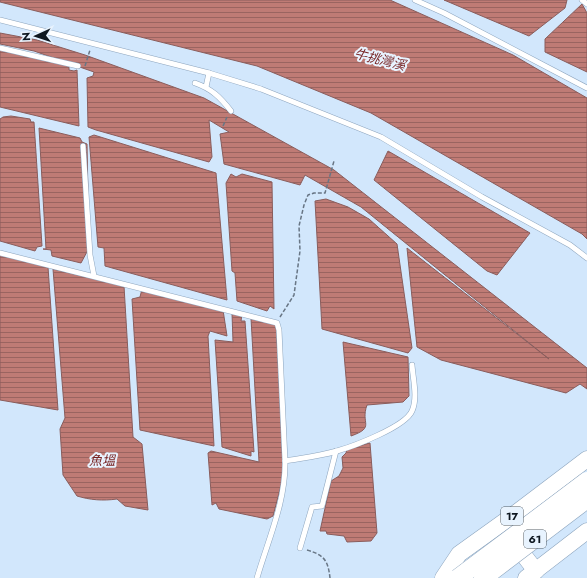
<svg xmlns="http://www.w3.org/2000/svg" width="587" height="578" font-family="Jost,'Noto Sans TC',sans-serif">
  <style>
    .water { fill: url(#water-rules); stroke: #8a5d5c }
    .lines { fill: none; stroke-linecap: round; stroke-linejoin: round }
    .lane-casing { stroke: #8da5be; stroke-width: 6 }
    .primary-casing { stroke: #8da5be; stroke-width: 17 }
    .path { stroke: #687685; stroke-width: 1.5; stroke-dasharray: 4 2; stroke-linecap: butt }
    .lane { stroke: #fff; stroke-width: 5 }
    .primary { stroke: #fff; stroke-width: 16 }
    .highway-bridge-casing { stroke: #8da5be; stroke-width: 19; stroke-linecap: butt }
    .highway-bridge { stroke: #fff; stroke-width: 18 }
    .labels { text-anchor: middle; stroke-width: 4; stroke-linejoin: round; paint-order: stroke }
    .shield { fill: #e8f3fe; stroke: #505a63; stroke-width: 1 }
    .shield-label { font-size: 11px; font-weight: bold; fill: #0f1821 }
    .water-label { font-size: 13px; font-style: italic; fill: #772424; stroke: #e8f3fe }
  </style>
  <defs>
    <pattern id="water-rules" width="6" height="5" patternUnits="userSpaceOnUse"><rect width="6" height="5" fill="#bf7b75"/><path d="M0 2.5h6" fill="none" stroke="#9a6460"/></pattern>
  </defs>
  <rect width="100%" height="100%" fill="#d2e7fc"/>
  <g class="water">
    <path d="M0,0H390L513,55L587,98V239L582,234L371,113L257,66L0,2Z"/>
    <path d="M444,0H567L565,8L529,36Z"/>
    <path d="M582,4L587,13V72L545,52V39Z"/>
    <path d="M0,33L37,40L85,55L204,98L334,170L587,368V389L580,384L566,393L441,360L417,347L407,248L549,359L361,207L305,175L300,185L224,164L220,134L229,132L209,120L212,157L209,162L96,130L88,127L87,78L93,76L94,72L34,51L0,44Z"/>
    <path d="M0,48L69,65V70L74,71L77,70L79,126L0,107Z"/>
    <path d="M11,116L30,119L31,122H34L42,246L37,247L35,251L0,241V119L3,117Z"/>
    <path d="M39,128L80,138L82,142L87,144L89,248L81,263L52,256L51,250L43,249H46Z"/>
    <path d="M94,135L216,173L227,300L105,266L104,248L98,247L89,137Z"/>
    <path d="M388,151L530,233L497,275L487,271L374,180Z"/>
    <path d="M231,174L236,177L242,174L272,182L274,309L270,306L267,311L237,301L235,273L232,271L226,183Z"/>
    <path d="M326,199L348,207L369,219L397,244L412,348L408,353L322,329L315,201Z"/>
    <path d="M0,255L48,267L58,410L0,400Z"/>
    <path d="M53,269L124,286L133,437L142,444L148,510L125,506L117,499C103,501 90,500 77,496L63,475L60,429L65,418Z"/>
    <path d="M142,289L223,310L227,336L210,331L208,336L214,446L140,430L132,299L140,297Z"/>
    <path d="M232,313L242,314L241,321H245L254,452L251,451V456L222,447L215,340L233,342Z"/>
    <path d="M251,318L276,323L284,474L273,516L267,519L219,509L216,503L212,505L208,453L211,451L259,462Z"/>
    <path d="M343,342L408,357L409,396L403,402L367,405C360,424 376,427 351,436Z"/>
    <path d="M370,443L377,533L371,541L347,542L344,536L327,534L326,531H320L331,481L339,476L343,468L342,457L346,453L347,449Z"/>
  </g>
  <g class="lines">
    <g class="lane-casing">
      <g id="lane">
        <path d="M415,0L444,13L587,88"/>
        <path d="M582,0L587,4"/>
        <path d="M0,20L209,73L261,89L381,137L482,197L570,245L587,258"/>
        <path d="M0,48L78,66"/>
        <path d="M195,83C212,89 220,97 231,111"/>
        <path d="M206,87L209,73"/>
        <path d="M83,146L90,255L94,276"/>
        <path d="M0,253L277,323L279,330L285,461"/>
        <path d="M300,548L312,507L322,506L336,451"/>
        <path d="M257,578C268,540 286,501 285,461C302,458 320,456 337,451C354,446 405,427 412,411C418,398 413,379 412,365"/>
      </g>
    </g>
    <g class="primary-casing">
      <g id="primary">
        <path d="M512,540L536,571"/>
        <path d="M443,578L459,554L512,516L587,459"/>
        <path d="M526,578L587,531"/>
      </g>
    </g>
    <g class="path">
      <path d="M85,66L90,50"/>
      <path d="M223,126L227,117"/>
      <path d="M280,317L294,295L300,251L299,226L304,205L308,195L314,193H325L334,161"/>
      <path d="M307,550C324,555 328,560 330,578"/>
    </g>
    <use href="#lane" class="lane"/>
    <use href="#primary" class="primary"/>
    <g class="highway-bridge-casing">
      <g id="highway-bridge">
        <path d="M458,578L587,481"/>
        <path d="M483,578L587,499"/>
      </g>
    </g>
    <use href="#highway-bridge" class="highway-bridge"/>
  </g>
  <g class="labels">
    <g class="shield">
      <rect x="501" y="507" width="22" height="18" rx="3"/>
      <rect x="524" y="530" width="22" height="18" rx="3"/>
    </g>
    <g class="shield-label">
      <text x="512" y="520">17</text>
      <text x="535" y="543">61</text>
    </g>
    <g class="water-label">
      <text transform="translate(380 59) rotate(14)" y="5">牛挑灣溪</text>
      <text x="102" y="465">魚塭</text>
    </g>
  </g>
  <g transform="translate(36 36) rotate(267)" stroke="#e8f3fe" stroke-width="3" paint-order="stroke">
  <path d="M0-3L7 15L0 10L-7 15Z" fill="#0f1821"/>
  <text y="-6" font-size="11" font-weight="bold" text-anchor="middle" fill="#0f1821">N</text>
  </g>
</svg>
